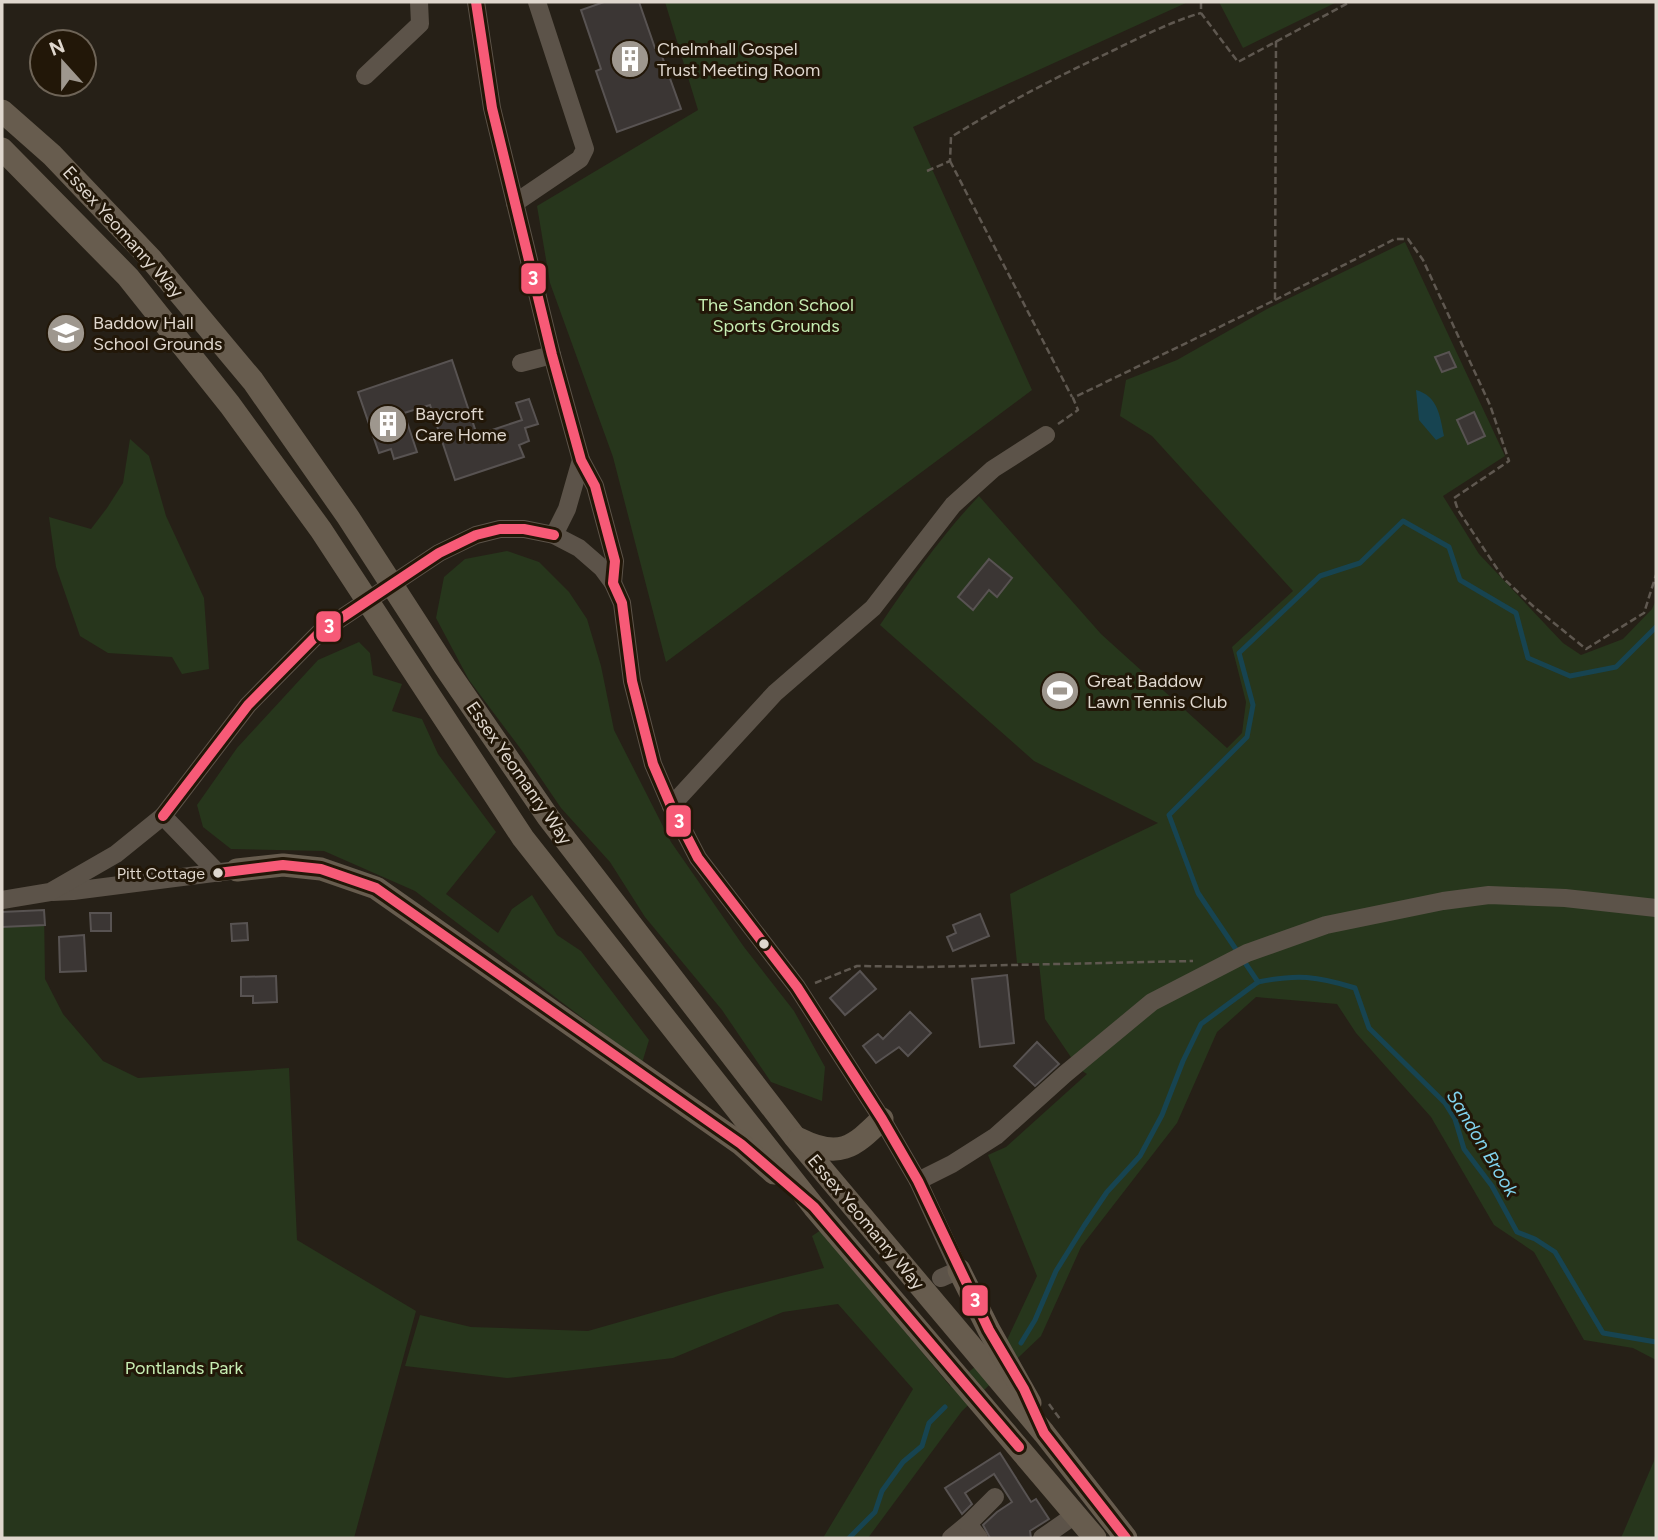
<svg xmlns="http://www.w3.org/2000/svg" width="1658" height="1540" font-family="Figtree,sans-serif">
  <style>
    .green { fill: #27361c }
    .water { fill: #174451 }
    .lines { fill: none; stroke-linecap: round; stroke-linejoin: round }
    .stream { stroke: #174451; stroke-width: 5 }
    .building { fill: #3b3634; stroke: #585352; stroke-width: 2 }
    .path { stroke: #5f5850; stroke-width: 2.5; stroke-dasharray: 7 3.5; stroke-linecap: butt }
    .minor { stroke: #5c5349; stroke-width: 18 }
    .major { stroke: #675c4e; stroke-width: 23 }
    .bus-1-casing { stroke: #221708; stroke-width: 16 }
    .bus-1 { stroke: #f75a77; stroke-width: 10 }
    .bus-dot { fill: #dfd7ce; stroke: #221708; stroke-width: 2.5 }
    .labels { text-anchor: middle; stroke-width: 6; stroke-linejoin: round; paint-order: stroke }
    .bus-label { font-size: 16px; fill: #dfd7ce; stroke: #221708; text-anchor: end }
    .poi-label { font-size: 18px; fill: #dfd7ce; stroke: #221708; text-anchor: start }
    .street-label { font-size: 18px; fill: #dfd7ce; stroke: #221708 }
    .park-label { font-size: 18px; fill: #c7eeb3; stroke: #221708 }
    .water-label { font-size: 19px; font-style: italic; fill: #81d2ed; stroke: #221708 }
    .line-badge { stroke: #221708; stroke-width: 2.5 }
    .badge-label { font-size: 19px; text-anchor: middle; font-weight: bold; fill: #fff }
  </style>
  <rect width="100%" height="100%" fill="#262017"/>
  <g class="green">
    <path d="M665,2H1188L913,127L1032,390L666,662L613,457L550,283L537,206L698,110Z"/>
    <path d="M1219,2H1337L1243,48Z"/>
    <path d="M1405,242L1505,456L1443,496L1479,554L1563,643L1581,655L1623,639L1652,609L1656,600V1360L1633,1348L1584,1340L1534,1252L1494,1225L1431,1117L1356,1033L1337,1004L1256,997L1217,1032L1177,1123L1081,1247L1041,1336L962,1411L868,1538H823L913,1389L838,1304L783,1312L673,1358L507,1378L405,1366L420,1315L471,1327L588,1331L725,1292L824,1268L812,1236L821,1230L950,1386L1005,1344L1037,1276L988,1155L1006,1147L1087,1074L1079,1069L1045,1019L1039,963H1017L1010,894L1158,823L1034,761L880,625C911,579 941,536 979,496L1101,634L1227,748L1242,733L1246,702L1232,647L1293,591L1152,436L1120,416L1126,380L1177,360L1267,309Z"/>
    <path d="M130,439L149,456L166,516L204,598L209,669L182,674L172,657L108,653L80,636L56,567L49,517L91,529L107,508L123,483Z"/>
    <path d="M507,551L539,562L569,592L587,619L601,666L614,730L671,842L744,947L794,1011L825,1067L822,1101L771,1082L722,1010L645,917L610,862L561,808L523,752L469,680L436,618L444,577L465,559Z"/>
    <path d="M359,642L370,653L373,675L402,684L392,711L422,719L438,754L496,832L446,894L498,933L512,909L532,895L557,935L581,951L649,1040L642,1063L415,891L324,851L231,849L203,827L197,805L237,748L318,660Z"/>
    <path d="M44,910L45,979L63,1014L103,1061L138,1078L289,1068L297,1240L416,1311L354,1538H2V912Z"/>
    <path d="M1656,1451V1538H1621L1654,1461Z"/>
  </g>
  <path class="water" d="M1416,390C1438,396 1440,416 1444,436L1436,440L1419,420Z"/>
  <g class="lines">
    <g class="stream">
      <path d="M1656,627L1616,667L1570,676L1528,658L1516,613L1460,580L1449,547L1403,521L1360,563L1320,576L1239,653L1253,705L1247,737L1169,815L1198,893L1258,982C1297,974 1317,976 1355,988L1369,1028L1445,1103L1455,1119L1464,1149L1492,1186L1517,1232L1535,1239L1555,1252L1603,1333L1656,1342"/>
      <path d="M1021,1343L1035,1320L1056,1271L1084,1226L1107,1192L1140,1156L1162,1115L1183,1061L1201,1024L1258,982"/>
      <path d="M849,1538L875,1512L882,1491L903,1462L922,1446L929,1423L945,1407"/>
    </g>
  </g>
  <g class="building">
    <path d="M604,2H639L655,48H659L681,109L617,132L596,71L601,69L581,10Z"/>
    <path d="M1449,352L1456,367L1442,372L1435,357Z"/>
    <path d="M452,360L477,435L522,420L516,403L529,399L538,424L525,428L529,441L519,445L524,457L455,480L430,405L404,413L417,452L394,459L391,449L379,453L358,392Z"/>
    <path d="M1474,412L1485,436L1468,444L1457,420Z"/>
    <path d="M989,559L1012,578L997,597L989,590L973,610L958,597Z"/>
    <path d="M44,910L45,925L2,927V912Z"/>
    <path d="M90,913H111V931H91Z"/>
    <path d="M980,914L989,936L953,951L947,937L956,933L953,925Z"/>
    <path d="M247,923L248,940L232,941L231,924Z"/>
    <path d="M84,935L86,971L60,972L59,937Z"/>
    <path d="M860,971L876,989L845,1015L830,998Z"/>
    <path d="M1007,975L1014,1043L980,1047L972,979Z"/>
    <path d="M276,976L277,1002L253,1003V996H241V977Z"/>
    <path d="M910,1012L931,1033L908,1056L899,1047L876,1063L863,1046L878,1034L883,1039Z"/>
    <path d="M1037,1042L1059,1064L1035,1086L1014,1066Z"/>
    <path d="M1000,1453L1031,1502L1036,1499L1049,1519L1030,1531L1031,1538H990L983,1525L997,1512L1012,1502L994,1474L965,1493L972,1504L962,1514L945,1488Z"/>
  </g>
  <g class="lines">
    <g class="path">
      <path d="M1201,2V13L1238,62L1350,2"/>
      <path d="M950,161L1072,397"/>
      <path d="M927,171L950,161L951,137C1003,105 1056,77 1112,51C1141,37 1170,22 1201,13"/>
      <path d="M1275,300L1395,239H1408L1423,260L1490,405L1509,461L1454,498L1458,510L1504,579L1533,606L1586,649L1644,613L1656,575"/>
      <path d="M1058,424L1078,410L1073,398L1275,300L1276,41"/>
      <path d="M815,983L857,966L923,967L1193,961"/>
      <path d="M1049,1404L1060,1419"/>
    </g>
    <g class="minor">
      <path d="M476,2L492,108L552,355L581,460L567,509L554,535"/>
      <path d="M365,76L420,24L419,2"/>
      <path d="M515,203L580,159L585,149L537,2"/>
      <path d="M521,363L552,355"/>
      <path d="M581,460L595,486L615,561L613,583"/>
      <path d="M671,806L775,693L873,608L953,505L993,469L1046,435"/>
      <path d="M163,816L218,873"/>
      <path d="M53,892L73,891L237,870"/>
      <path d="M2,900L50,892L116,854L163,816L248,705L319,633L439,553L476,535L500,529H524L554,535L579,548L602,568L613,583L622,603L632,681L653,764L671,806L698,858L797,987L882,1119L918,1181L959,1270L941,1278"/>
      <path d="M918,1181L952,1164L996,1136L1065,1074L1152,1002L1247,953L1326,925L1443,901L1489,895L1565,898L1656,908"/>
      <path d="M951,1538L968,1524"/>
      <path d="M979,1538L968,1524L995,1497"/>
      <path d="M1042,1538L1075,1515"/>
    </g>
    <g class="major">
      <path d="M2,111L52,155L151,259L253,381L348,517L445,667L548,817L794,1136L1044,1433L1126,1538"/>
      <path d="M2,149L128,277L230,405L321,530L523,838L814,1207L1095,1538"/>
      <path d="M237,870L283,865L321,869L376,888L741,1144L774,1173"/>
      <path d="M799,1139C839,1159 853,1148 882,1119"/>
      <path d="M959,1270L989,1330L1030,1403"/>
    </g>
    <g class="bus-1-casing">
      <g id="bus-1">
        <path d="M476,2L492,108L552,355L581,460L595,486L615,561L613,583L622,603L632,681L653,764L671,806L698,858L797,987L882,1119L918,1181L989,1330L1024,1389L1044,1433L1126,1538"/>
        <path d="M163,816L248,705L319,633L439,553L476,535L500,529H524L554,535"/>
        <path d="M218,873L283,865L321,869L376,888L741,1144L814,1207L1019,1447"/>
      </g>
    </g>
    <use href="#bus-1" class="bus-1"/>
  </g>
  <defs>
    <g id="building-disc" transform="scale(2.0125)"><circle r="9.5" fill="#9e978e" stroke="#221708"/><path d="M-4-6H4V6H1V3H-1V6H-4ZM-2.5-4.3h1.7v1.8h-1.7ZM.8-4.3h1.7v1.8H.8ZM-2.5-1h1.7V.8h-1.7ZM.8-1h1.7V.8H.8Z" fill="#fff"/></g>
    <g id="school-disc" transform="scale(2.0125)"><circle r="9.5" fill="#9e978e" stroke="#221708"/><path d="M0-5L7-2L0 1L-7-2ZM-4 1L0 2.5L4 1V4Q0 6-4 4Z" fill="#fff"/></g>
    <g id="stadium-disc" transform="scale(2.0125)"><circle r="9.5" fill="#9e978e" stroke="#221708"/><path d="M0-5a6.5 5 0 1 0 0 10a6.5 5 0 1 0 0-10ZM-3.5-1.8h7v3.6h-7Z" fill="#fff"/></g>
  </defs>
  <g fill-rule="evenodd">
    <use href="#building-disc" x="630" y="59"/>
    <use href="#school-disc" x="66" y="333"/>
    <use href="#building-disc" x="388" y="424"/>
    <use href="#stadium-disc" x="1060" y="691"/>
  </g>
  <g class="bus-dot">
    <circle cx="218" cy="873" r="6"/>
    <circle cx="764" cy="944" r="6"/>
  </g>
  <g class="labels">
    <g class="bus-label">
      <text x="205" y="879">Pitt Cottage</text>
    </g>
    <g class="poi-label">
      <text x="657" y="55">Chelmhall Gospel<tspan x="657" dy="21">Trust Meeting Room</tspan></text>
      <text x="93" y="329">Baddow Hall<tspan x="93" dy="21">School Grounds</tspan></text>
      <text x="415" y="420">Baycroft<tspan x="415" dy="21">Care Home</tspan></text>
      <text x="1087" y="687">Great Baddow<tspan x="1087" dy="21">Lawn Tennis Club</tspan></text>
    </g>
    <g class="street-label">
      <text transform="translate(123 232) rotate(48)" y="6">Essex Yeomanry Way</text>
      <text transform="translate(519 773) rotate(55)" y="6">Essex Yeomanry Way</text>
      <text transform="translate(866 1222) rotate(50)" y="6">Essex Yeomanry Way</text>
    </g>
    <g class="park-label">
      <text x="776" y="311">The Sandon School<tspan x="776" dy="21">Sports Grounds</tspan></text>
      <text x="184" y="1374">Pontlands Park</text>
    </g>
    <g class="water-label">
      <text transform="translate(1483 1143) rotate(59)" y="7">Sandon Brook</text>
    </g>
  </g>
  <g class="line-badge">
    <rect x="520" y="262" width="27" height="33" rx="7" fill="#f75a77"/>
    <rect x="315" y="610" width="27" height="33" rx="7" fill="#f75a77"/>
    <rect x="665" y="804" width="27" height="34" rx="7" fill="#f75a77"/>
    <rect x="961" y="1284" width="28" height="33" rx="7" fill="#f75a77"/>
  </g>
  <g class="badge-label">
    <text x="533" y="285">3</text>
    <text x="329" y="633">3</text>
    <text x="679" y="828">3</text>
    <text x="975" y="1307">3</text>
  </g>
  <rect width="1658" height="1540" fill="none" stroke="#dfd7ce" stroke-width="7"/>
  <g transform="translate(63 63) rotate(339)"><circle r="33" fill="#221708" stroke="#6e6457" stroke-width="2"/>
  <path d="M0-5L12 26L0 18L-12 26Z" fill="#9e978e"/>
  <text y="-10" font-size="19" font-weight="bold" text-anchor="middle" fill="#dfd7ce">N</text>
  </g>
</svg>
